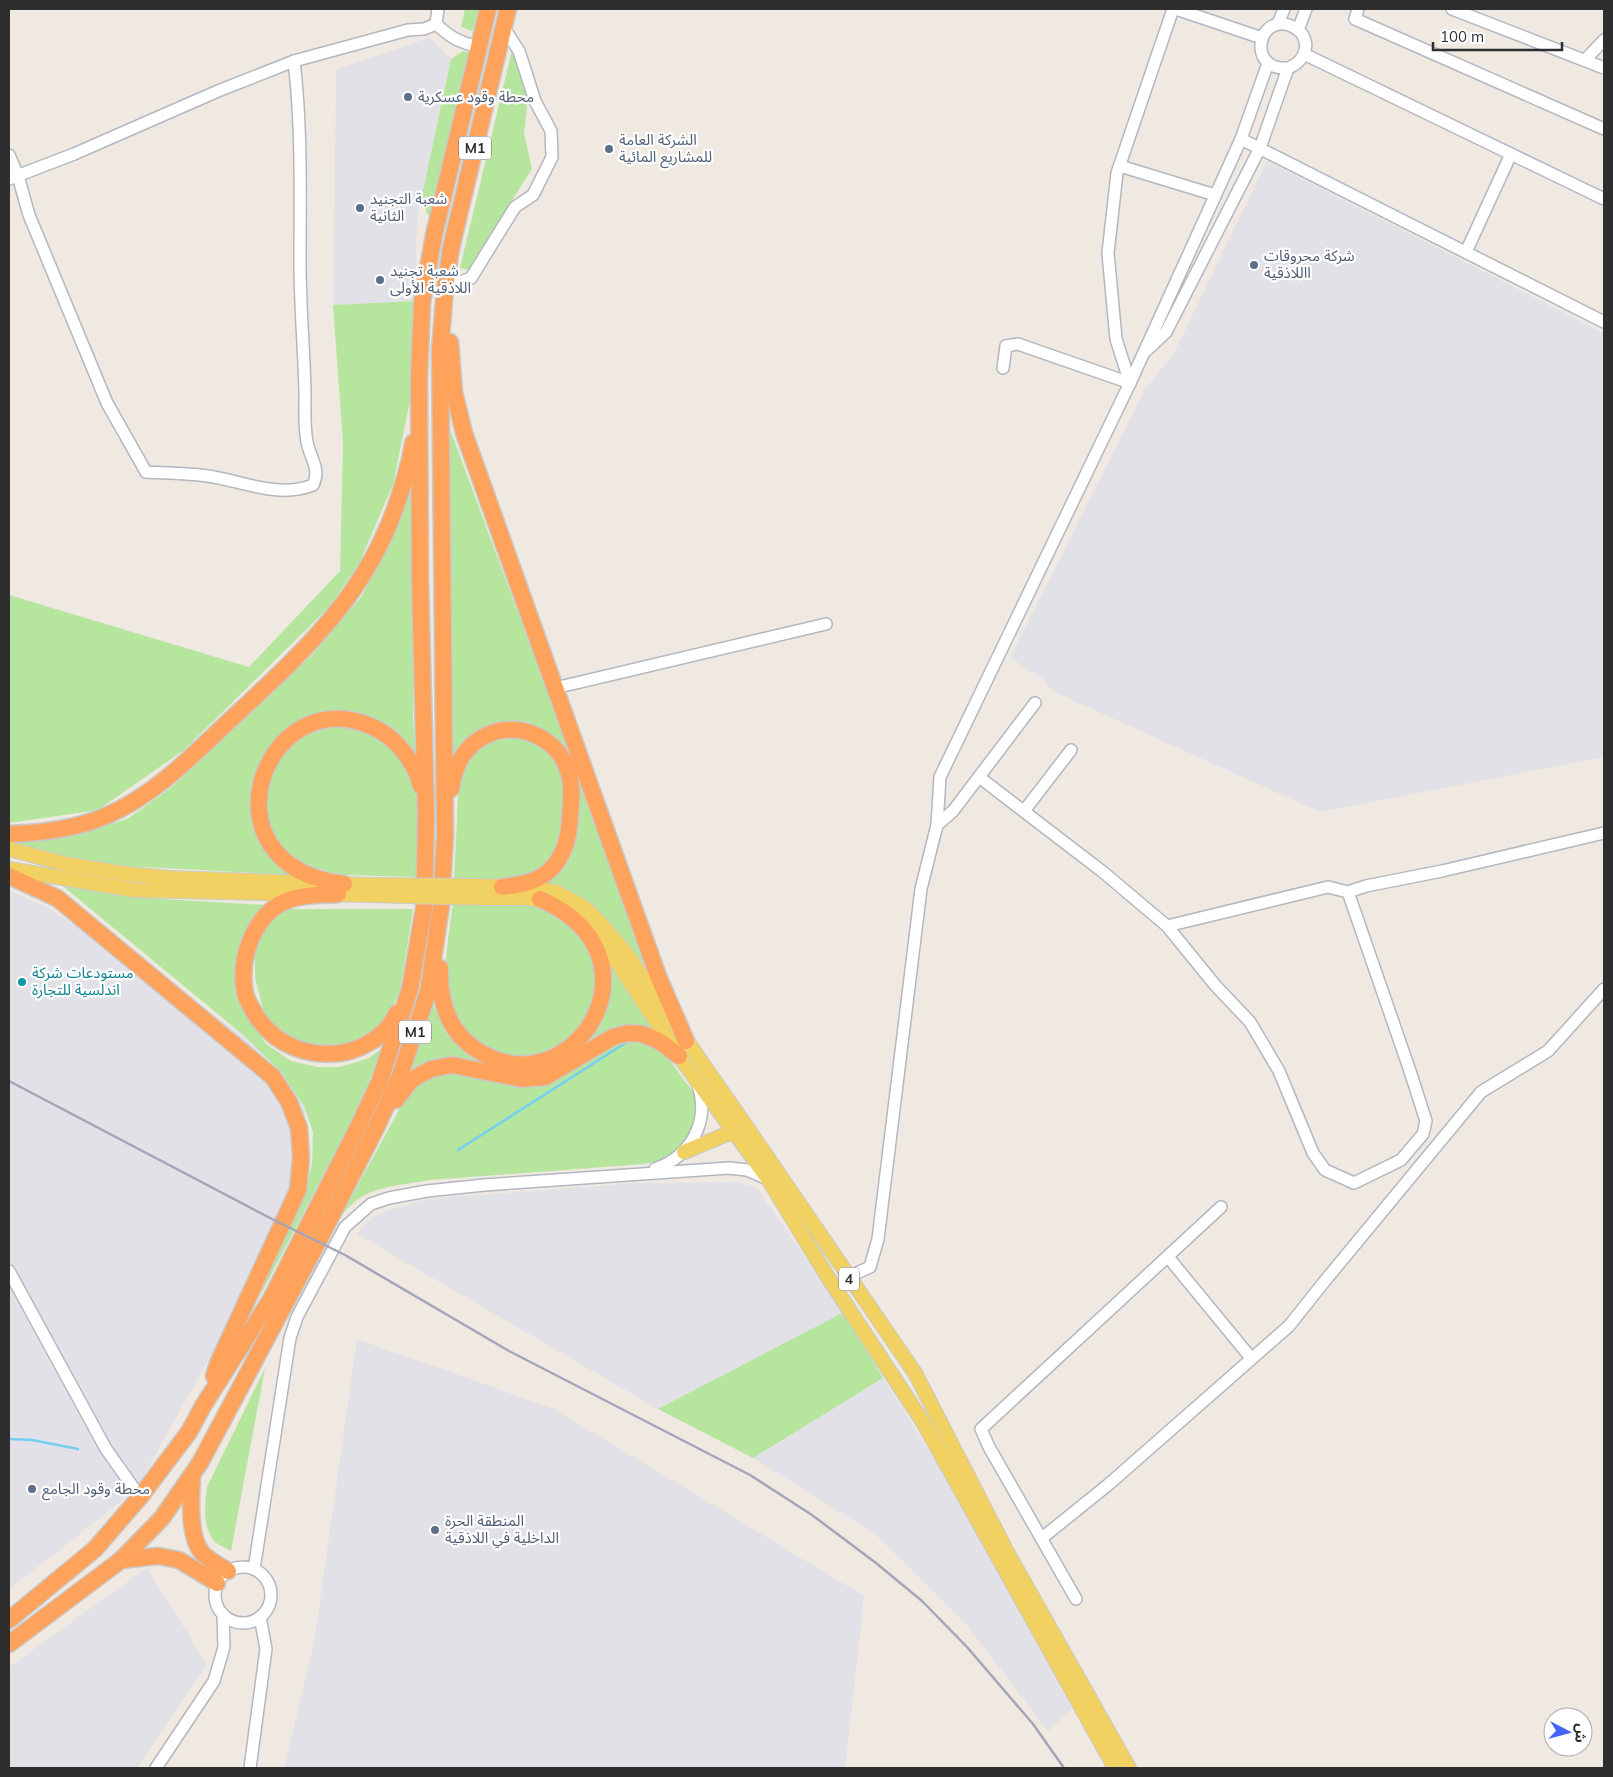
<svg xmlns="http://www.w3.org/2000/svg" width="1613" height="1777" font-family="Mulish,'Noto Sans Arabic',sans-serif">
  <style>
    .industrial { fill: #e3e1e8 }
    .green { fill: #b6e59e }
    .lines { fill: none; stroke-linecap: round; stroke-linejoin: round }
    .stream { stroke: #75cff0; stroke-width: 2.5 }
    .minor-casing { stroke: #b4b7c1; stroke-width: 14 }
    .major-casing { stroke: #c9c9c9; stroke-width: 16 }
    .highway-casing { stroke: #c9c9c9; stroke-width: 19 }
    .minor { stroke: #fff; stroke-width: 11 }
    .major { stroke: #f2d163; stroke-width: 14 }
    .highway { stroke: #ffa35c; stroke-width: 16 }
    .rail { stroke: #a3a6b8; stroke-width: 2.5 }
    .major-bridge-casing { stroke: #c9c9c9; stroke-width: 16; stroke-linecap: butt }
    .major-bridge { stroke: #f2d163; stroke-width: 14 }
    .service-dot { fill: #5c6f8a; stroke: #fff; stroke-width: 2 }
    .culture-dot { fill: #0f9aa8; stroke: #fff; stroke-width: 2 }
    .labels { text-anchor: middle; stroke-width: 4.5; stroke-linejoin: round; paint-order: stroke }
    .shield { fill: #fff; stroke: #6d6d6d; stroke-width: 1 }
    .shield-label { font-size: 14px; font-weight: bold; fill: #2e2e2e }
    .service-label { font-size: 15px; fill: #4e5e75; stroke: #fff; text-anchor: start }
    .culture-label { font-size: 15px; fill: #0d838f; stroke: #fff; text-anchor: start }
  </style>
  <rect width="100%" height="100%" fill="#efe9e1"/>
  <g class="industrial">
    <path d="M430,37L451,59L417,217L415,301L333,305L336,70Z"/>
    <path d="M1267,161L1604,333V757L1320,812L1052,691L1043,679L1010,658L1144,391L1174,353Z"/>
    <path d="M9,891L49,908L261,1047L304,1093L307,1172L220,1339L136,1489L51,1557L9,1589Z"/>
    <path d="M736,1182L757,1188L844,1312L658,1409L357,1234L371,1219L386,1211L426,1199L639,1183Z"/>
    <path d="M357,1339L554,1409L864,1596L845,1768H284L314,1643Z"/>
    <path d="M883,1378L943,1473L1072,1708L1048,1731L966,1624L874,1533L753,1458Z"/>
    <path d="M147,1568L207,1665L137,1768H9V1667Z"/>
  </g>
  <g class="green">
    <path d="M465,9H480L476,27L472,31L461,27Z"/>
    <path d="M512,50L518,54L528,98L524,133L532,169L484,244L469,270L460,268Z"/>
    <path d="M463,51L469,53L432,216L428,215L421,200L451,59Z"/>
    <path d="M415,301L410,401L393,484L359,564L328,608L184,750L98,810L9,823V595L249,667L340,571L343,443L333,305Z"/>
    <path d="M450,429L571,756L556,740L488,729L470,736L459,748L451,762Z"/>
    <path d="M415,467L413,719L416,756C405,745 389,727 376,720C298,680 224,767 261,842C268,856 280,866 292,875L125,866L66,858L12,843L79,835L129,818L173,786L313,654L362,596L386,547L407,500Z"/>
    <path d="M340,725C348,726 356,727 363,729C388,740 408,762 414,788C421,814 417,850 416,877L342,875L305,865L283,848L272,833L266,815L272,765L300,735Z"/>
    <path d="M514,738C531,739 550,748 558,764C568,784 564,844 549,861C545,866 537,871 531,874C513,883 474,878 454,878C455,858 456,839 457,820C458,775 461,743 514,738Z"/>
    <path d="M580,785L648,973C621,934 594,894 546,882C552,877 559,872 564,866C581,845 579,810 580,785Z"/>
    <path d="M58,882L148,898L265,905L250,923L241,961V1002L266,1044L291,1061L318,1067H340L369,1058L382,1048L361,1102L259,1298L280,1244L301,1202L312,1165L313,1132L304,1106L281,1072L248,1039Z"/>
    <path d="M453,903C480,904 526,901 551,912C568,920 582,936 589,953C605,994 583,1040 541,1053C502,1065 460,1039 448,1001C440,977 450,930 453,903Z"/>
    <path d="M288,909H413L400,991L385,1022L372,1035L336,1048L307,1049L285,1040L264,1013L255,978V953L265,927Z"/>
    <path d="M608,961L655,1034L638,1026L619,1027L600,1037L542,1073L433,1062L415,1068L408,1076L433,1005L447,1035L466,1051L486,1064L516,1070L576,1050L609,982Z"/>
    <path d="M639,1039L662,1050L696,1096L695,1122L684,1143L669,1159L644,1164L430,1180C408,1184 383,1185 363,1196C355,1200 348,1208 342,1214L400,1108L418,1082L434,1072H454L515,1084L616,1044Z"/>
    <path d="M844,1312L883,1378L753,1458L658,1409Z"/>
    <path d="M265,1368L231,1551C226,1548 218,1545 214,1541C202,1525 205,1506 207,1487Z"/>
  </g>
  <g class="lines">
    <g class="stream">
      <path d="M458,1150L627,1042"/>
      <path d="M9,1439L32,1440L78,1449"/>
    </g>
    <g class="minor-casing">
      <g id="minor">
        <path d="M438,9L436,24C451,38 459,42 479,47"/>
        <path d="M1176,9L1262,38"/>
        <path d="M1358,9L1355,19L1604,129"/>
        <path d="M1452,9L1604,68"/>
        <path d="M1278,24L1284,9"/>
        <path d="M1298,30L1306,9"/>
        <path d="M1304,54L1604,199"/>
        <path d="M1585,60L1604,40"/>
        <path d="M1241,139L1604,322"/>
        <path d="M9,155L18,176L29,215L107,403L146,472C166,473 188,473 208,476C243,481 278,499 313,485C321,469 310,458 307,442C304,426 305,408 305,392C304,349 300,306 300,263C300,196 302,127 294,61"/>
        <path d="M1120,166L1215,195"/>
        <path d="M9,179L74,154L218,91L294,61L408,30L424,29L436,24"/>
        <path d="M1466,252L1511,154"/>
        <path d="M445,288L471,278L515,207L533,195L552,157L551,131L535,101L519,51L504,28"/>
        <path d="M1147,350L1166,332L1260,148L1288,68C1302,63 1311,48 1302,34C1299,30 1294,27 1289,25C1257,15 1247,71 1288,68"/>
        <path d="M1003,368L1006,346L1018,344L1130,383L1241,139L1268,63"/>
        <path d="M555,688L826,624"/>
        <path d="M979,777L1103,872L1167,926L1215,985L1250,1022L1279,1071L1313,1153L1325,1170L1354,1183L1401,1160L1423,1134L1426,1121L1410,1071L1348,892L1328,887L1167,926"/>
        <path d="M1024,811L1071,750"/>
        <path d="M937,825L953,811L1035,703"/>
        <path d="M1348,892L1366,886L1442,871L1604,833"/>
        <path d="M655,1169C691,1156 710,1122 698,1085"/>
        <path d="M1168,1257L1251,1358"/>
        <path d="M9,1271L106,1449L140,1497"/>
        <path d="M848,1277L870,1267L878,1239L921,889L937,825L940,777L1130,383L1116,339L1108,253L1117,173L1173,9"/>
        <path d="M1042,1538L1109,1484L1289,1326L1324,1282L1481,1092L1548,1051L1604,989"/>
        <circle cx="243" cy="1595" r="28"/>
        <path d="M254,1569L290,1338L297,1317L345,1227L371,1204L389,1198L427,1191L484,1185L729,1168L747,1170L768,1179"/>
        <path d="M1076,1599L989,1447L981,1429L1221,1207"/>
        <path d="M156,1768L214,1681L224,1647L223,1614"/>
        <path d="M250,1768L266,1649L260,1617"/>
      </g>
    </g>
    <g class="major-casing">
      <g id="major">
        <path d="M9,849L66,864L127,874L171,878L370,885"/>
        <path d="M9,869L134,890L304,894"/>
        <path d="M480,886L526,887L556,892L582,906L592,914L623,949L746,1126L915,1373L1007,1552L1129,1768"/>
        <path d="M328,894L369,895"/>
        <path d="M481,898H527L550,902"/>
        <path d="M579,918L594,932L614,958L679,1056L768,1179L829,1279L923,1422L1115,1768"/>
        <path d="M684,1152L739,1129"/>
      </g>
    </g>
    <g class="highway-casing">
      <g id="highway">
        <path d="M450,342L454,392L464,433L658,976L686,1041"/>
        <path d="M451,789C454,766 465,745 487,735C520,720 560,739 569,774C573,788 571,802 570,816C569,837 565,856 549,871C535,883 519,885 502,887"/>
        <path d="M9,834C43,833 77,829 108,815C154,795 191,757 227,723C301,654 369,595 400,494C405,478 411,460 413,443"/>
        <path d="M9,876L57,898L273,1077L289,1102L299,1128L301,1158L298,1190L218,1363L214,1376"/>
        <path d="M344,884C194,865 266,675 375,728C397,739 415,762 421,786"/>
        <path d="M338,894C323,895 307,894 292,899C255,910 238,957 245,993C247,1002 253,1010 257,1017C276,1045 307,1057 340,1053C357,1051 378,1040 389,1026C392,1023 394,1017 397,1013"/>
        <path d="M440,968C439,1000 447,1029 474,1048C569,1115 673,957 540,899"/>
        <path d="M396,1100L411,1080L431,1069L452,1065L522,1079L545,1077L613,1037L629,1033L642,1034L659,1041L679,1056"/>
        <path d="M192,1476C191,1497 188,1536 202,1553C208,1560 220,1566 228,1571"/>
        <path d="M121,1560L158,1556L179,1560L217,1583"/>
        <path d="M9,1620L95,1549L140,1497L189,1432L203,1406L271,1299L360,1123L380,1080L410,989L424,908L426,815L420,582L419,378L422,302L434,235L488,9"/>
        <path d="M9,1644L121,1560L162,1518L200,1463L319,1240L377,1126L400,1075L428,992L441,906L445,836L440,350L445,288L451,248L508,9"/>
      </g>
    </g>
    <use href="#minor" class="minor"/>
    <use href="#major" class="major"/>
    <use href="#highway" class="highway"/>
    <path class="rail" d="M9,1081L272,1219L345,1255L509,1351L750,1475L812,1515L876,1563L922,1601L967,1647L1033,1724L1064,1768"/>
    <g class="major-bridge-casing">
      <g id="major-bridge">
        <path d="M370,885L480,886"/>
        <path d="M369,895L481,898"/>
      </g>
    </g>
    <use href="#major-bridge" class="major-bridge"/>
  </g>
  <g class="service-dot">
    <circle cx="408" cy="97" r="5"/>
    <circle cx="609" cy="149" r="5"/>
    <circle cx="360" cy="208" r="5"/>
    <circle cx="1254" cy="265" r="5"/>
    <circle cx="380" cy="280" r="5"/>
    <circle cx="32" cy="1489" r="5"/>
    <circle cx="435" cy="1530" r="5"/>
  </g>
  <circle class="culture-dot" cx="22" cy="982" r="5"/>
  <g class="labels">
    <g class="shield">
      <rect x="459" y="136.5" width="32" height="23" rx="4"/>
      <rect x="399" y="1020.5" width="32" height="23" rx="4"/>
      <rect x="839" y="1267.5" width="20" height="23" rx="4"/>
    </g>
    <g class="shield-label">
      <text x="475" y="153">M1</text>
      <text x="415" y="1037">M1</text>
      <text x="849" y="1284">4</text>
    </g>
    <g class="service-label">
      <text x="418" y="102">محطة وقود عسكرية</text>
      <text x="619" y="145">الشركة العامة<tspan x="619" dy="17">للمشاريع المائية</tspan></text>
      <text x="370" y="204">شعبة التجنيد<tspan x="370" dy="17">الثانية</tspan></text>
      <text x="1264" y="261">شركة محروقات<tspan x="1264" dy="17">االلاذقية</tspan></text>
      <text x="390" y="276">شعبة تجنيد<tspan x="390" dy="17">اللاذقية الأولى</tspan></text>
      <text x="42" y="1494">محطة وقود الجامع</text>
      <text x="445" y="1526">المنطقة الحرة<tspan x="445" dy="17">الداخلية في اللاذقية</tspan></text>
    </g>
    <g class="culture-label">
      <text x="32" y="978">مستودعات شركة<tspan x="32" dy="17">اندلسية للتجارة</tspan></text>
    </g>
  </g>
  <rect width="1613" height="1777" fill="none" stroke="#2e2e2e" stroke-width="20"/>
  <g transform="translate(1568 1732) rotate(96)"><circle r="24" fill="#ffffff" stroke="#ababab"/>
  <path d="M0-4L9 19L0 12L-9 19Z" fill="#4264fb"/>
  <text y="-8" font-size="14" font-weight="bold" text-anchor="middle" fill="#2e2e2e">ش</text>
  </g>
  <path d="M1433 42v8h129v-8" fill="none" stroke="#2e2e2e" stroke-width="2.5"/>
  <text x="1440" y="42" font-size="15" fill="#2e2e2e" stroke="#ffffff" stroke-width="4" paint-order="stroke">100 m</text>
</svg>
